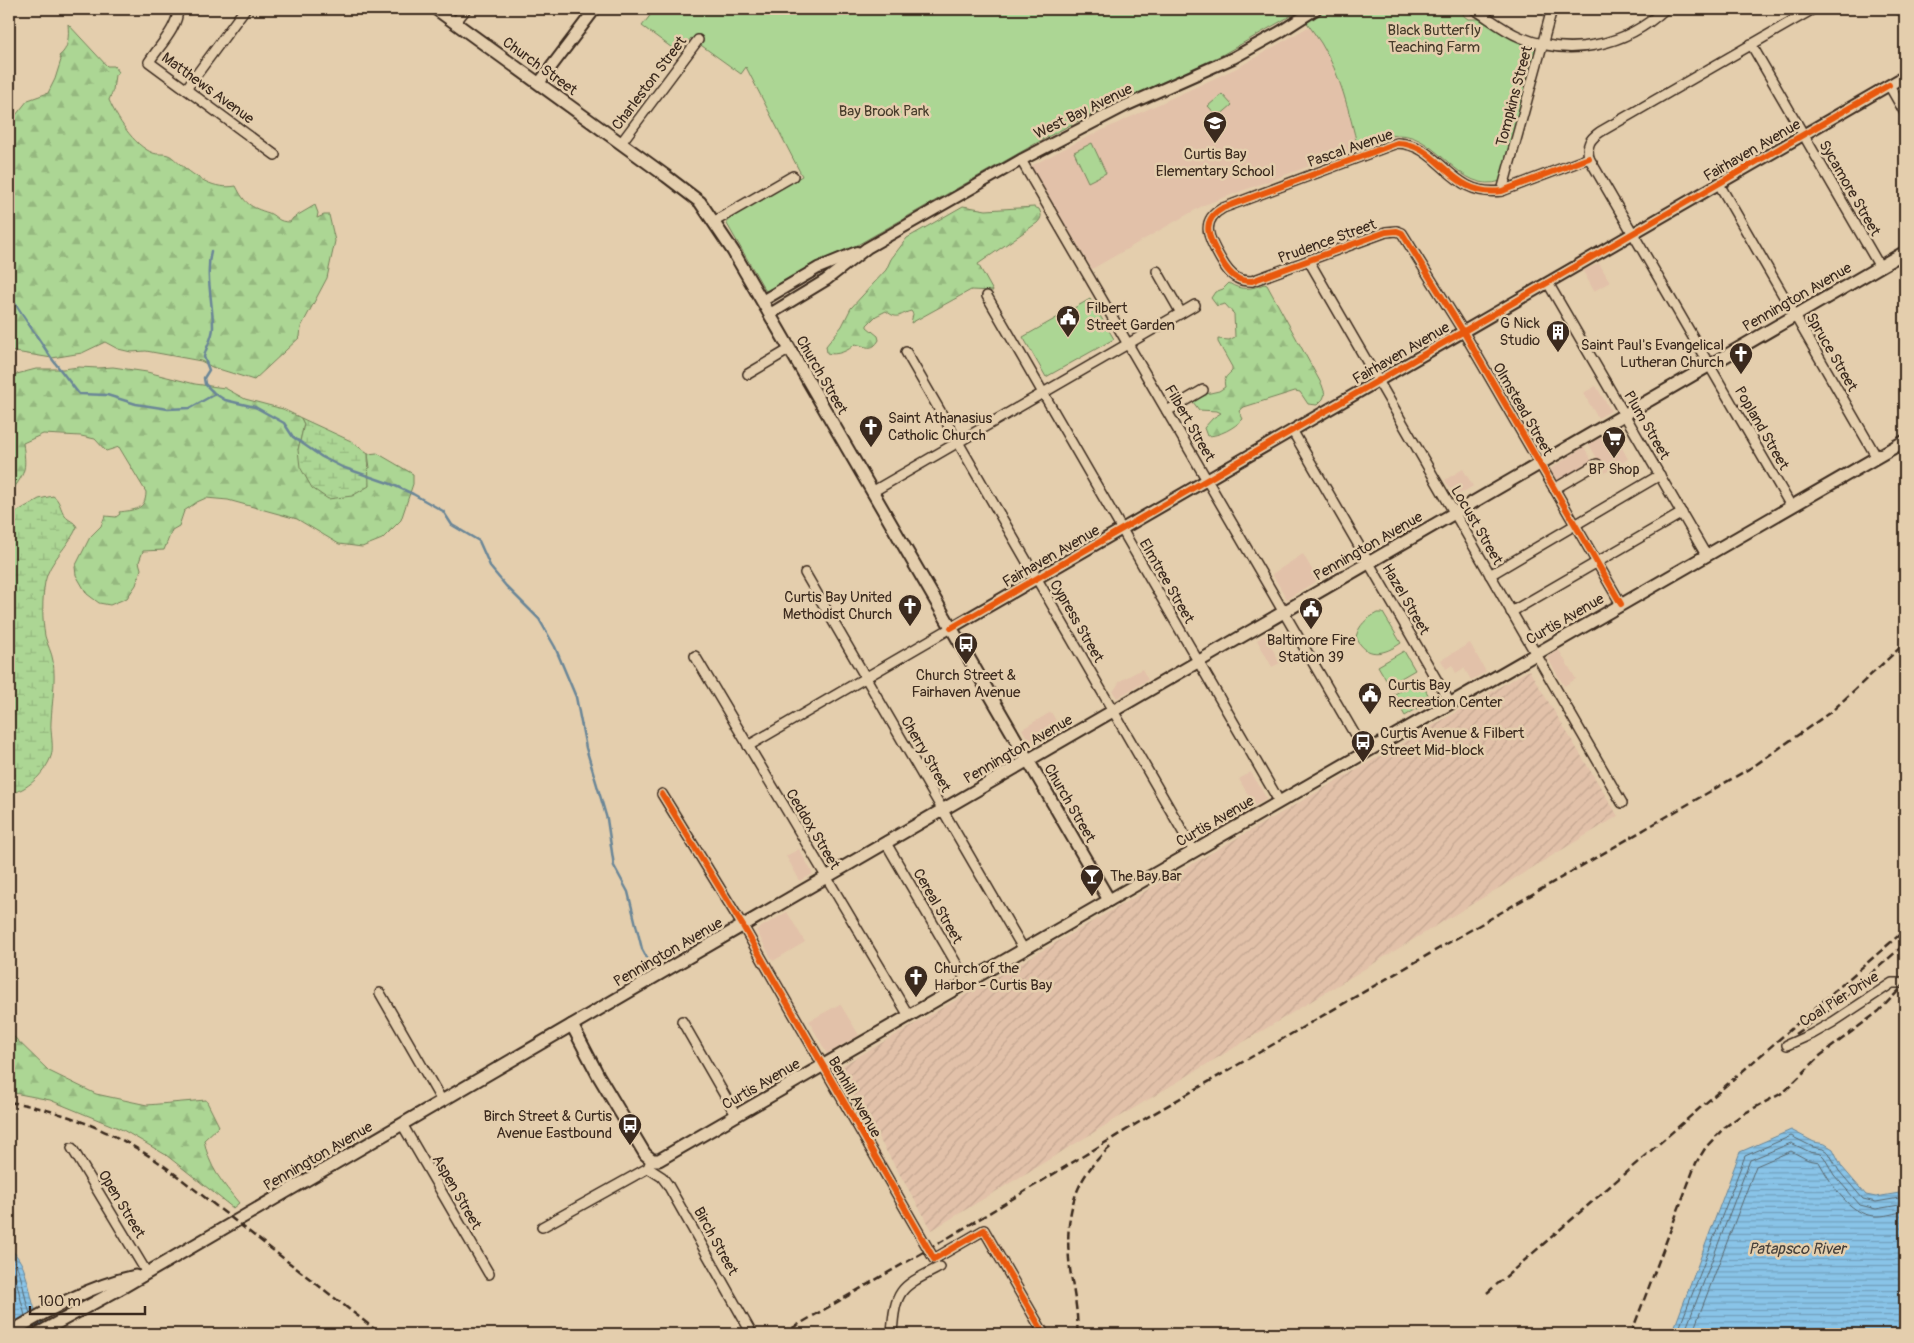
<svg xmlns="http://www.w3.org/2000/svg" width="1914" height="1343" font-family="Pangolin,sans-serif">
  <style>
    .built { fill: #e2c1a9 }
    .industrial { fill: url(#industrial-furrows) }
    .green { fill: #acd694; stroke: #748059 }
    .forest { fill: url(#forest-firs); stroke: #748059 }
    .wetland { fill: url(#wetland-marsh); stroke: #748059 }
    .water { fill: url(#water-rules); stroke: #6a8697 }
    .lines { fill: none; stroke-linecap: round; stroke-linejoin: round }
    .shore { stroke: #5a686f; stroke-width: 1 }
    .stream { stroke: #6a8697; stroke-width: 2.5 }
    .minor-casing { stroke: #3b2a1e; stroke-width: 12 }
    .tertiary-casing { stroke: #3b2a1e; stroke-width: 14 }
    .secondary-casing { stroke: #3b2a1e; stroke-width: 15 }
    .minor { stroke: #e4cead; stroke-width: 9 }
    .tertiary { stroke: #e4cead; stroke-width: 10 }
    .secondary { stroke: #e4cead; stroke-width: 11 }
    .rail { stroke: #3b2a1e; stroke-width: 2.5; stroke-dasharray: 8 4; stroke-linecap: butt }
    .cycleway-casing { stroke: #e4cead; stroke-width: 9 }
    .cycleway { stroke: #e8590c; stroke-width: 6 }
    .labels { text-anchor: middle; stroke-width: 5; stroke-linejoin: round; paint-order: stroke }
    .park-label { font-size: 15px; fill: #463b2a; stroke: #e4cead }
    .street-label { font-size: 15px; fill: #3b2a1e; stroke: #e4cead }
    .poi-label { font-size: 15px; fill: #3b2a1e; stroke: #e4cead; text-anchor: start }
    .water-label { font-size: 16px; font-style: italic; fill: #47413c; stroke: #e4cead }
  </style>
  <defs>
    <pattern id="industrial-furrows" width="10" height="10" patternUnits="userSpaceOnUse" patternTransform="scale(1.25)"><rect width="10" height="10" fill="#e2c1a9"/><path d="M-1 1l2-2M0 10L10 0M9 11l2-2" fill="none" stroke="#c3a691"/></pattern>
    <pattern id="forest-firs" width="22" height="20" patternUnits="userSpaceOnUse" patternTransform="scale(1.25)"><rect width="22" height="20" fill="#acd694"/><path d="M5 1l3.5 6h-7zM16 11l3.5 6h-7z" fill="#95b87f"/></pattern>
    <pattern id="wetland-marsh" width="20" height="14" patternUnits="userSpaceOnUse" patternTransform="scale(1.25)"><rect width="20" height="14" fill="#acd694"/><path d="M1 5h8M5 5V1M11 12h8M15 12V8" fill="none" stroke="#95b87f"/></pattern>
    <pattern id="water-rules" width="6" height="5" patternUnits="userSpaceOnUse" patternTransform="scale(1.25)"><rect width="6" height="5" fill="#89c4e8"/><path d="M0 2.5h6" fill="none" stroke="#719fbb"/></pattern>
  </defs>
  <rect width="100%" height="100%" fill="#e4cead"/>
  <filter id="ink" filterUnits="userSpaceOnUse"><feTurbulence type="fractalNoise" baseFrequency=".02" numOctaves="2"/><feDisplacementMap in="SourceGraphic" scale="10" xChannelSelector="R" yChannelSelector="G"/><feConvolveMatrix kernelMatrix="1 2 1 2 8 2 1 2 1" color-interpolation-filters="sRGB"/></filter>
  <g filter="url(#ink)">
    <g class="built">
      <path d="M1310,26L1322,44L1333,67L1344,96L1358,148L1204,205L1092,269L1031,166L1081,140L1239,67Z"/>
      <path d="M1599,263L1610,282L1594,291L1583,271Z"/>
      <path d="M1596,386L1611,411L1598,418L1583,393Z"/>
      <path d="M1613,431L1628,459L1605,473L1589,444Z"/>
      <path d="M1584,447L1593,463L1558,483L1550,469Z"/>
      <path d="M1463,469L1473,486L1455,497L1445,480Z"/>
      <path d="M1303,554L1318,580L1287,599L1272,574Z"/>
      <path d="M1265,635L1280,663L1272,667L1257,640Z"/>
      <path d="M1470,643L1486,672L1471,680L1464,668L1456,673L1452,665L1446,669L1441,660Z"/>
      <path d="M1559,650L1576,679L1564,686L1547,657Z"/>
      <path d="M1142,669L1148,680L1117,698L1113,692L1120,681Z"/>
      <path d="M1051,712L1061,729L1032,746L1022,729Z"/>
      <path d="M1251,772L1267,799L1254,806L1239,779Z"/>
      <path d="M799,849L813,874L800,881L786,856Z"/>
      <path d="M787,912L805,942L773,961L756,930Z"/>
      <path d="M840,1004L859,1035L827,1054L809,1021Z"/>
    </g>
    <path class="industrial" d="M1529,670L1618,816L932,1230L838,1068Z"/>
    <g class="green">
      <path d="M655,9H1461L1464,16L1468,19H1483L1536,49L1501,181C1459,195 1439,135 1399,135C1386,135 1370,144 1358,148C1349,112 1341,75 1321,43C1314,32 1306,22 1299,11L1222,55L1076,122L1042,140L852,248L816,265L768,292L765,290L727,224V220L802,176L746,67L741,74L691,38L679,53L642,26Z"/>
      <path d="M1222,94L1232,105L1218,117L1208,106Z"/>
      <path d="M1092,143L1106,173L1088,182L1074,152Z"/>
      <path d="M1090,299L1114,339L1046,377L1023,337Z"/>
      <path d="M1377,613H1383L1401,643C1384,655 1366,659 1356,637C1359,625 1366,619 1377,613Z"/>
      <path d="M1404,651L1415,670L1389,685L1378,666Z"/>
      <path d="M1420,680L1431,700L1405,716L1393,695Z"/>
    </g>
    <g class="forest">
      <path d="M68,24L107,66H114L119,72L115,75L113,90L109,100C117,118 133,145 153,153C157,155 164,153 168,155C172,156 177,162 180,164C197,178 214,190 236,186C245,204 250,207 269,213C278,217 277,222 290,222L293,218L315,205L318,213L317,218L324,215H329L335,241L327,278L301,327L300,337L254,380L212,367L201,361L146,351L131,352L118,349L105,342L82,353L52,358L9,351V118L16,115L28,100L48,93L55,79L61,60L59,56C69,49 69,35 68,24Z"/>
      <path d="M963,206L986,210L1034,207L1039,209C1042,215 1042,218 1037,223L978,264L993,291L971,290L911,323L913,314L911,311C899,314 899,321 886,311L876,316L867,325V327L878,336L879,340C872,352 866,346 855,344C849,351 836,356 827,353L826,346L842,326L851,308L886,270L891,259L907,238Z"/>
      <path d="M1229,283C1241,291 1252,289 1264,284L1267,285L1322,385L1325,394L1323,399L1317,405L1308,404L1300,392L1295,391L1244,407L1239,411L1243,419C1234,428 1220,436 1207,436L1204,428L1213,418L1221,413L1217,411L1199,410L1193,402L1197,396L1219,391L1225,387C1223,378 1226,377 1232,371V367L1218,342V339L1229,340L1235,337L1234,314L1225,304L1217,306L1211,298L1215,292L1223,289Z"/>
      <path d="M79,367L98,368L113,367L147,372L195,384L225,388L245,399L283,409L301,418L304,424L298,450L370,468L368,454L377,453L413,474V484L401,520L382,539L362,547L339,544L297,519L228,500L206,498L197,502L184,511L179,526L172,530L164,550L143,551L139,562L141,569L136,585L127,598L110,605L99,603L87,594L76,575L75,567L90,537L101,526L105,516L116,517L120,514L119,512C134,510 146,510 146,492L119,447L106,451L95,439L81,436L43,434L23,443C26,468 27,471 11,492L9,493V376L36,369H63Z"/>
      <path d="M9,1032L49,1071L96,1094L147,1105L206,1100L219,1126L204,1140C209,1168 222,1182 239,1203L233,1208L166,1155L123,1130L50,1100L9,1092Z"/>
    </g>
    <g class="wetland">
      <path d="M301,418L351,441L368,454L369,486L352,496L328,499L312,488L300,467L298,450L304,424Z"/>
      <path d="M53,496C60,500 60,509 65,516C69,521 74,521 77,527C69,546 49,561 45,582C42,599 42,619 45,636C47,644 52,653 53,661C56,681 52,701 51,722C50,733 55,749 50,759C43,775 27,790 11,793L9,789L15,775L12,769L9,766V516L39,499Z"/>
    </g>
    <g class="water">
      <path d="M1791,1130L1814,1142L1825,1144L1833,1149L1842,1167L1866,1195L1876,1197L1905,1192V1334H1672L1740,1152Z"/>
      <path d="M9,1247C16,1254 22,1262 25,1273C36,1304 28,1322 68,1334H9Z"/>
    </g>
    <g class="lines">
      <g class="shore">
        <path d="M9,1254C24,1271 22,1293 30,1313"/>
        <path d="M9,1264L15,1276L25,1316"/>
        <path d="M1677,1334L1745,1156L1791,1136L1813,1147L1823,1149L1829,1153L1839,1171L1863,1199L1876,1202L1905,1197"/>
        <path d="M1684,1334L1750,1160L1791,1143L1810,1152L1821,1154L1824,1157L1834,1175L1860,1205L1876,1209L1905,1204"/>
        <path d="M1692,1334L1756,1166L1791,1151L1808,1160L1819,1162C1831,1183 1848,1214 1874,1216C1884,1217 1895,1213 1905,1211"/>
      </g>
      <g class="stream">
        <path d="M211,251C205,276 213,302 213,327C213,338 206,346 204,357L209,370L204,378L205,384L214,393L225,400L255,407L275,418L284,423L293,437L322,457L342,467L391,484L413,494L443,511L452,525L479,541L491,568L506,586L539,619L555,647L576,697L586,748L607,819L614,866L628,892L642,949L649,962"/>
        <path d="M9,299L16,305L52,359L79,394L107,395L136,404L168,409L190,408L215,394"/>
      </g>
      <g class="minor-casing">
        <g id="minor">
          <path d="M178,9C178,28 159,46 149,62L275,155"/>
          <path d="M1474,9C1489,18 1503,30 1520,37C1570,58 1626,46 1665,9"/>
          <path d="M1898,9L1905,11"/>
          <path d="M455,23L466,9"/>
          <path d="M1751,44L1880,267"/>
          <path d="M1889,85L1905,113"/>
          <path d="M186,89L245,9"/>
          <path d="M621,143L698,40"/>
          <path d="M1589,158L1502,191C1449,198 1441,144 1397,143L1223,208C1199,221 1209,239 1220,258C1224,265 1229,274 1237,278C1242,281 1247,281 1252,281L1386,232L1397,231L1402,233L1463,331L1621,604"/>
          <path d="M1021,160L1365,752"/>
          <path d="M1719,184L1876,456"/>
          <path d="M1502,191L1552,9"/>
          <path d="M715,221L793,176"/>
          <path d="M1309,261L1622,803"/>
          <path d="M1157,271L1181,313"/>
          <path d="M1548,283L1706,555"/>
          <path d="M987,296L1279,801"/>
          <path d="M906,352L1194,851"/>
          <path d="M748,374L790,349"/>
          <path d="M1167,411L1203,390"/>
          <path d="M1292,430L1450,703"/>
          <path d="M1554,489L1597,464"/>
          <path d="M872,492L1195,305"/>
          <path d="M1791,506L1589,158C1586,145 1590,139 1600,132L1813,9"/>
          <path d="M805,573L1024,950"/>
          <path d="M1490,575L1660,475"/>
          <path d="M1511,612L1682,513"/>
          <path d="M695,656L909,1016"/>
          <path d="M748,746L951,628"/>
          <path d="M662,794L743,926L934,1259L984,1230L1044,1334"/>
          <path d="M886,843L967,982"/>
          <path d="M380,993L442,1101"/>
          <path d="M682,1021L736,1115"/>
          <path d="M1787,1045L1812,1034L1833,1022L1892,983H1905"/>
          <path d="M402,1124L489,1274"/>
          <path d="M72,1148L147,1273"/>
          <path d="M648,1168L662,1177L668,1185L752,1334"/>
          <path d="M542,1227L648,1168L650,1163"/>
          <path d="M892,1334C895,1288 901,1287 940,1267"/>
        </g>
      </g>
      <g class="tertiary-casing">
        <g id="tertiary">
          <path d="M539,83L595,9"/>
          <path d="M762,301L818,268L857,252"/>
          <path d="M770,314L826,280L867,248L1021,160L1125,106L1233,58L1280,32L1316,9"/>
          <path d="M951,628L1905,76"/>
        </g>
      </g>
      <g class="secondary-casing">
        <g id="secondary">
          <path d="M436,9L666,176L700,202L733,251L1109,900"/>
          <path d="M572,1025L598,1075L645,1154L652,1160H659L1905,441"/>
          <path d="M9,1333C50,1309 89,1286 135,1276"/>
          <path d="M37,1334L123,1287L685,959L1905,252"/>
        </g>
      </g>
      <use href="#minor" class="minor"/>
      <use href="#tertiary" class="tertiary"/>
      <use href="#secondary" class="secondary"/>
      <g class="rail">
        <path d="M1795,1034L1832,1008L1905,944"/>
        <path d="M9,1102C67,1111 119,1134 167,1168L381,1334"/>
        <path d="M1487,1293L1905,930"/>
        <path d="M782,1334L946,1239L1146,1118L1754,766L1832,711L1905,643"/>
        <path d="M1077,1334C1079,1312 1073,1291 1070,1269C1064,1218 1072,1178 1113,1145"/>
        <path d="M1631,1334L1696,1163L1706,1147L1725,1127L1743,1114L1784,1092L1821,1055L1879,1011L1905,984"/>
      </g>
      <g class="cycleway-casing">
        <g id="cycleway">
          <path d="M1589,158L1502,191C1449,198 1441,144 1397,143L1223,208C1199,221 1209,239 1220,258C1224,265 1229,274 1237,278C1242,281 1247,281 1252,281L1386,232L1397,231L1402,233L1463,331L1621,604"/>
          <path d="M951,628L1889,85"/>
          <path d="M662,794L743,926L934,1259L984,1230L1044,1334"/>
        </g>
      </g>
      <use href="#cycleway" class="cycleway"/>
    </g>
  </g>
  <defs>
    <g id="school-pin" transform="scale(1.25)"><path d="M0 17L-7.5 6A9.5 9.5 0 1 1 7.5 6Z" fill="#3b2a1e" stroke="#e4cead"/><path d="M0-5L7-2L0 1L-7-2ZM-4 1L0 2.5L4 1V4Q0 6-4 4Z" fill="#fff"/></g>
    <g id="civic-pin" transform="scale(1.25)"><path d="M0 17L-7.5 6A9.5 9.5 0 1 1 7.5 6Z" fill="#3b2a1e" stroke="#e4cead"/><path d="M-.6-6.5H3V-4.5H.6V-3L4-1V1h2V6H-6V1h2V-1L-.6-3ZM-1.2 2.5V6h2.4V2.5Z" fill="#fff"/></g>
    <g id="building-pin" transform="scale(1.25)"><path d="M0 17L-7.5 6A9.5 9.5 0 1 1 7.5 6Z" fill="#3b2a1e" stroke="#e4cead"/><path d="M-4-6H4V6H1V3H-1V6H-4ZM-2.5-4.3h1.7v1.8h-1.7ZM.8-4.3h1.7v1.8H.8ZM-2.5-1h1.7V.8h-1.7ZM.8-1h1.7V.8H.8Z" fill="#fff"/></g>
    <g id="church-pin" transform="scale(1.25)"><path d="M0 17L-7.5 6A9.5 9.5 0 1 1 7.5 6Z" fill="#3b2a1e" stroke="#e4cead"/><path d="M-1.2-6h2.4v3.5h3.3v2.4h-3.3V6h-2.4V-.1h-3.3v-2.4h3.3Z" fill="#fff"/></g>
    <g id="supermarket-pin" transform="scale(1.25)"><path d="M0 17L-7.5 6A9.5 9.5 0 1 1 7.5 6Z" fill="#3b2a1e" stroke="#e4cead"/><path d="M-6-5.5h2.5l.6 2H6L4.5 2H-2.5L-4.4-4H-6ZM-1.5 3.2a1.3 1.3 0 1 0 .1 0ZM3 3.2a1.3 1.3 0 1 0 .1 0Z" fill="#fff"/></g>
    <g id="bus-pin" transform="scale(1.25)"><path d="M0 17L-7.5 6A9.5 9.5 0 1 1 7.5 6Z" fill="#3b2a1e" stroke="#e4cead"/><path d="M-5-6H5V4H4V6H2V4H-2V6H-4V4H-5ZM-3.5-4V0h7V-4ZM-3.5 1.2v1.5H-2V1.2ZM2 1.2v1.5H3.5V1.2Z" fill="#fff"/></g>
    <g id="bar-pin" transform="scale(1.25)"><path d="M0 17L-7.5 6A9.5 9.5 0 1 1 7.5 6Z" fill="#3b2a1e" stroke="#e4cead"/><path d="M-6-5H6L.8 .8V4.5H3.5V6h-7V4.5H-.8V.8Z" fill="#fff"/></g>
  </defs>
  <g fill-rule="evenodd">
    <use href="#school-pin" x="1215" y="123"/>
    <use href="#civic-pin" x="1068" y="317"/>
    <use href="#building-pin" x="1558" y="332"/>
    <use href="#church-pin" x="1741" y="354"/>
    <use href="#church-pin" x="871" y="427"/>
    <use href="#supermarket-pin" x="1614" y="438"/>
    <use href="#church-pin" x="910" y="606"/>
    <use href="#civic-pin" x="1311" y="609"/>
    <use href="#bus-pin" x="966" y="644"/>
    <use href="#civic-pin" x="1370" y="694"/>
    <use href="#bus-pin" x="1363" y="742"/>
    <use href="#bar-pin" x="1092" y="876"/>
    <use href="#church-pin" x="916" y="977"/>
    <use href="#bus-pin" x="630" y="1125"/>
  </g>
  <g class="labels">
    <g class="park-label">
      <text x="1434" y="35">Black Butterfly<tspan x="1434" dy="17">Teaching Farm</tspan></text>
      <text x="884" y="116">Bay Brook Park</text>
    </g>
    <g class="street-label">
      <text transform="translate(540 66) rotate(36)" y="5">Church Street</text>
      <text transform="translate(649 83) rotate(-53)" y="5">Charleston Street</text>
      <text transform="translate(208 88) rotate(36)" y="5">Matthews Avenue</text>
      <text transform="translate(1514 96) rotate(-75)" y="5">Tompkins Street</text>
      <text transform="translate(1083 111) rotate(-26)" y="5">West Bay Avenue</text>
      <text transform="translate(1350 148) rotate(-19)" y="5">Pascal Avenue</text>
      <text transform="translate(1752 150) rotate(-30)" y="5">Fairhaven Avenue</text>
      <text transform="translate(1850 188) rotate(60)" y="5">Sycamore Street</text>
      <text transform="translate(1327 241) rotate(-20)" y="5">Prudence Street</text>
      <text transform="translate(1797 297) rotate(-30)" y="5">Pennington Avenue</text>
      <text transform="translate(1832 352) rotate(60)" y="5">Spruce Street</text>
      <text transform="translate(1401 353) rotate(-30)" y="5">Fairhaven Avenue</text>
      <text transform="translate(822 375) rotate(60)" y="5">Church Street</text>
      <text transform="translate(1523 409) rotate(60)" y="5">Olmstead Street</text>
      <text transform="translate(1190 423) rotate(60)" y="5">Filbert Street</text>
      <text transform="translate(1647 425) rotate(60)" y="5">Plum Street</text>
      <text transform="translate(1762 428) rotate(60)" y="5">Popland Street</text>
      <text transform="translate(1477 525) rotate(60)" y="5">Locust Street</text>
      <text transform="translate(1368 546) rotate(-30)" y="5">Pennington Avenue</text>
      <text transform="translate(1051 556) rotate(-30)" y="5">Fairhaven Avenue</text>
      <text transform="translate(1167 581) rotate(60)" y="5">Elmtree Street</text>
      <text transform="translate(1406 599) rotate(60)" y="5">Hazel Street</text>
      <text transform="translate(1565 619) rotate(-30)" y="5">Curtis Avenue</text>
      <text transform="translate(1077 621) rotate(60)" y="5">Cypress Street</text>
      <text transform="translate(1018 749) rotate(-30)" y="5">Pennington Avenue</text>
      <text transform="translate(926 754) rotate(60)" y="5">Cherry Street</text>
      <text transform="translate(1070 803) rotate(60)" y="5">Church Street</text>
      <text transform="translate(1215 821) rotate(-30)" y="5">Curtis Avenue</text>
      <text transform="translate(813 829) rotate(59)" y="5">Ceddox Street</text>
      <text transform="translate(938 906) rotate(60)" y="5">Cereal Street</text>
      <text transform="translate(668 952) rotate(-30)" y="5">Pennington Avenue</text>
      <text transform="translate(1839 999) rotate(-32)" y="5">Coal Pier Drive</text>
      <text transform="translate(761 1084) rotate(-30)" y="5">Curtis Avenue</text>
      <text transform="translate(855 1097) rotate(60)" y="5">Benhill Avenue</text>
      <text transform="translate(318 1156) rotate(-30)" y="5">Pennington Avenue</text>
      <text transform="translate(457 1192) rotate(60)" y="5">Aspen Street</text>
      <text transform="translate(122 1204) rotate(59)" y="5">Open Street</text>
      <text transform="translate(716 1241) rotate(61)" y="5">Birch Street</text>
    </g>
    <g class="poi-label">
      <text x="1215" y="159" text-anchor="middle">Curtis Bay<tspan x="1215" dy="17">Elementary School</tspan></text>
      <text x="1086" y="313">Filbert<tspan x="1086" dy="17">Street Garden</tspan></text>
      <text x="1540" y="328" text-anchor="end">G Nick<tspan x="1540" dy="17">Studio</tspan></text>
      <text x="1724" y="350" text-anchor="end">Saint Paul's Evangelical<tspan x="1724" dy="17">Lutheran Church</tspan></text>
      <text x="888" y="423">Saint Athanasius<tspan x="888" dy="17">Catholic Church</tspan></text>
      <text x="1614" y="474" text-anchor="middle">BP Shop</text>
      <text x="892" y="602" text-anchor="end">Curtis Bay United<tspan x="892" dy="17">Methodist Church</tspan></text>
      <text x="1311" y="645" text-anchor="middle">Baltimore Fire<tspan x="1311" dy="17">Station 39</tspan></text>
      <text x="966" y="680" text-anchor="middle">Church Street &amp;<tspan x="966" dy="17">Fairhaven Avenue</tspan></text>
      <text x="1388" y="690">Curtis Bay<tspan x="1388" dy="17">Recreation Center</tspan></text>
      <text x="1380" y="738">Curtis Avenue &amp; Filbert<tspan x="1380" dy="17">Street Mid-block</tspan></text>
      <text x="1110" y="881">The Bay Bar</text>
      <text x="934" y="973">Church of the<tspan x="934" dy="17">Harbor - Curtis Bay</tspan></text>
      <text x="612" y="1121" text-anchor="end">Birch Street &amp; Curtis<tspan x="612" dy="17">Avenue Eastbound</tspan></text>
    </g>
    <g class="water-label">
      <text x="1797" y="1254">Patapsco River</text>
    </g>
  </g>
  <rect width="1914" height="1343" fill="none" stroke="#e4cead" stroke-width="30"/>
  <rect x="15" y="15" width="1884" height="1313" fill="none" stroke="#3b2a1e" stroke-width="2" filter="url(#ink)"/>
  <path d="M30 1306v8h115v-8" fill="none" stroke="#3b2a1e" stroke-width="2.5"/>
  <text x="38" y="1306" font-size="15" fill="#3b2a1e" stroke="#e4cead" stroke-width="4" paint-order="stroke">100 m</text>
</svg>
